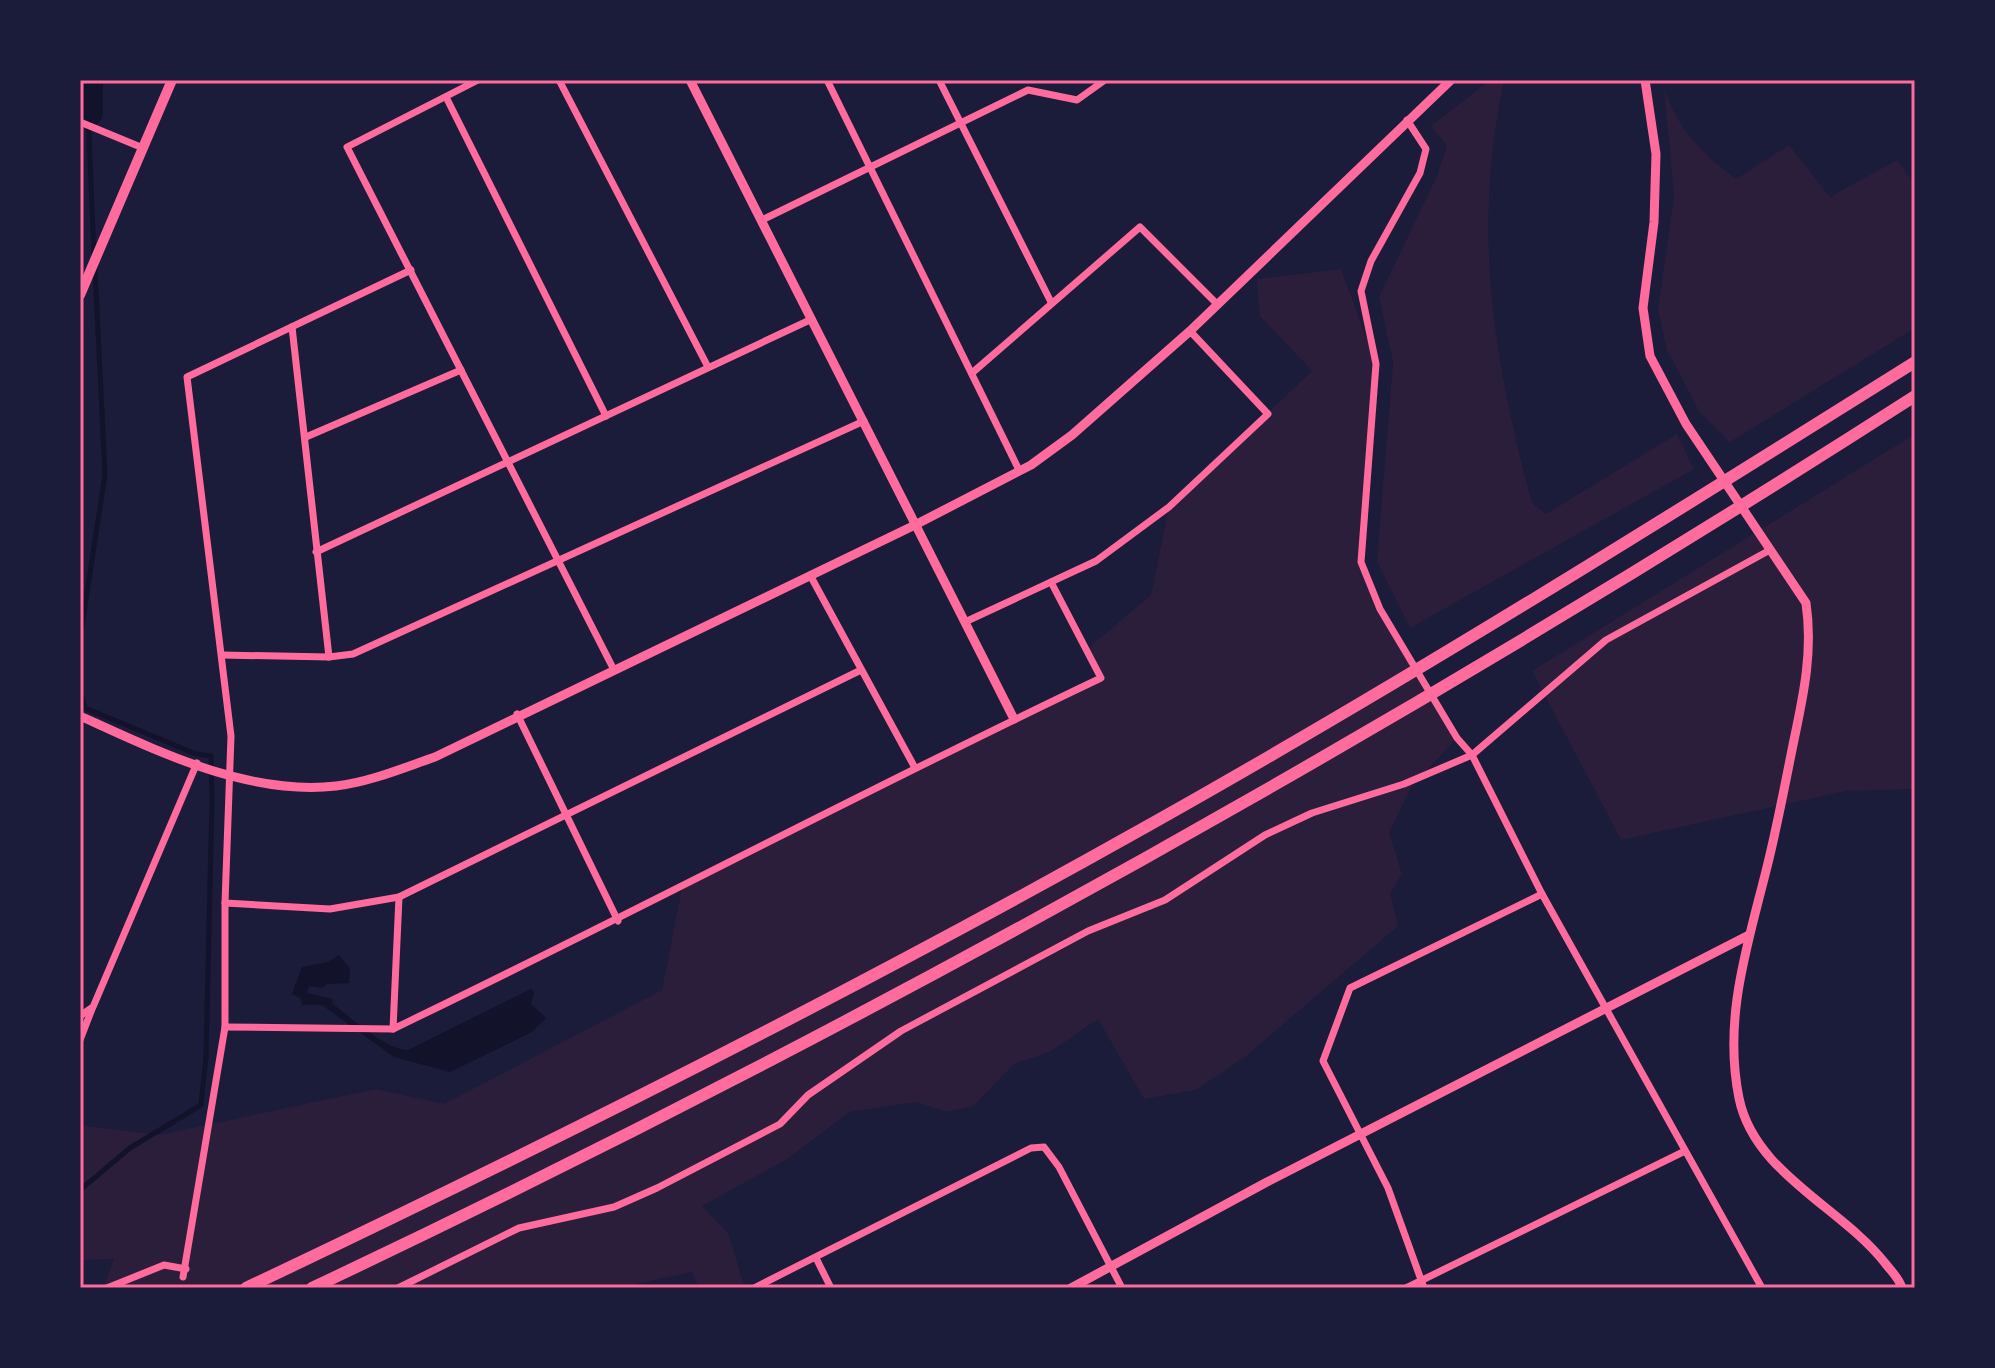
<svg xmlns="http://www.w3.org/2000/svg" width="1995" height="1368" font-family="Manrope,sans-serif">
  <style>
    .green { fill: #2a1e3b }
    .water { fill: #12122b }
    .lines { fill: none; stroke-linecap: round; stroke-linejoin: round }
    .stream { stroke: #12122b; stroke-width: 5 }
    .river { stroke: #12122b; stroke-width: 30 }
    .minor { stroke: #ff6b9d; stroke-width: 7 }
    .tertiary { stroke: #ff6b9d; stroke-width: 9 }
    .secondary { stroke: #ff6b9d; stroke-width: 10 }
    .motorway { stroke: #ff6b9d; stroke-width: 12 }
    .neatline { fill: none; stroke: #ff6b9d; stroke-width: 3 }
  </style>
  <rect width="100%" height="100%" fill="#1b1b3a"/>
  <g class="green">
    <path d="M1490,80H1504C1472,230 1493,357 1532,503L1546,514L1677,434L1694,469L1410,628L1377,562L1393,362L1379,297L1437,176L1447,146L1431,126Z"/>
    <path d="M1664,88C1677,128 1702,154 1736,179L1789,145L1830,197L1897,160L1915,185V328L1730,442L1700,413L1667,350L1658,310L1674,196Z"/>
    <path d="M1341,269L1376,364L1361,562L1380,609L1457,738L1411,787L1389,833L1402,874L1390,893L1398,926L1246,1056L1196,1090L1144,1099L1098,1019L1050,1052L1014,1064L973,1106L947,1112L917,1102L849,1112L789,1158L702,1206L728,1233L745,1288H699L692,1272L618,1288H103L114,1259L80,1260V1125L159,1135L376,1089L444,1104L662,990L682,888L1100,678L1086,650L1151,595L1169,507L1312,371L1260,316L1257,279Z"/>
    <path d="M1915,434V789L1846,791L1621,840L1532,671Z"/>
  </g>
  <path class="water" d="M339,955L350,969L349,983L327,984L322,988L309,986L307,993L333,999L332,1003C349,1017 388,1051 408,1050L531,989L534,993L531,1004L546,1018L532,1032L450,1072L394,1057L322,1005H302L300,998L292,994L302,967L328,962Z"/>
  <g class="lines">
    <g class="stream">
      <path d="M88,112L94,255"/>
      <path d="M80,638L105,475L95,269"/>
      <path d="M80,692L85,708L196,754L211,756L212,799L206,1056L201,1105L130,1148L80,1190"/>
    </g>
    <path class="river" d="M88,80V112"/>
    <g class="minor">
      <path d="M478,80L347,147L613,668"/>
      <path d="M559,80L708,367"/>
      <path d="M827,80L1019,470"/>
      <path d="M939,80L1051,302"/>
      <path d="M446,97L606,416"/>
      <path d="M1407,120L1426,149L1420,173L1371,261L1361,291L1376,364L1361,562L1380,609L1457,738L1472,755L1542,894L1762,1288"/>
      <path d="M80,122L143,148"/>
      <path d="M762,220L1028,90L1077,100L1105,80"/>
      <path d="M411,270L187,377L231,736L225,903L330,909L399,897L861,670"/>
      <path d="M292,327L329,657"/>
      <path d="M972,373L1140,227L1217,304"/>
      <path d="M306,437L461,370"/>
      <path d="M316,552L812,319"/>
      <path d="M810,575L914,766"/>
      <path d="M965,622L1096,561L1169,507L1268,414L1190,331"/>
      <path d="M222,655L329,657L353,654L864,421"/>
      <path d="M517,714L618,921"/>
      <path d="M399,897L393,1029C630,915 863,791 1101,678L1051,582"/>
      <path d="M80,1016L93,1007L197,763"/>
      <path d="M225,1027L393,1029"/>
      <path d="M80,1040L92,1009"/>
      <path d="M816,1258L831,1288"/>
      <path d="M183,1277L225,1027V903"/>
      <path d="M107,1288L164,1265L186,1269"/>
      <path d="M398,1288L519,1228L614,1207L657,1188L780,1124L808,1095L901,1031L1088,931L1165,900L1265,835L1312,813L1404,784L1472,755L1606,640L1770,550"/>
      <path d="M754,1288L1031,1148L1044,1147L1059,1167L1122,1288"/>
      <path d="M1406,1288L1683,1152"/>
      <path d="M1424,1288L1388,1188L1323,1061L1350,988L1542,894"/>
    </g>
    <g class="tertiary">
      <path d="M690,80L1014,719"/>
      <path d="M1645,80L1656,154L1654,222L1643,308L1650,356L1686,424L1806,603C1813,650 1804,693 1794,740C1785,784 1777,828 1766,871C1747,947 1723,1019 1739,1098C1754,1173 1841,1207 1885,1263C1891,1271 1899,1278 1902,1288"/>
      <path d="M80,716C157,751 248,796 336,786C370,782 403,768 435,757L915,525L1031,465L1072,435L1190,331L1451,80"/>
      <path d="M1071,1288L1267,1182L1749,935"/>
    </g>
    <path class="secondary" d="M80,295L172,80"/>
    <g class="motorway">
      <path d="M246,1288C552,1143 856,990 1151,824C1411,678 1663,520 1915,362"/>
      <path d="M312,1288C866,1026 1399,727 1915,396"/>
    </g>
  </g>
  <rect width="1995" height="1368" fill="none" stroke="#1b1b3a" stroke-width="164"/>
  <rect x="82" y="82" width="1831" height="1204" class="neatline"/>
</svg>
